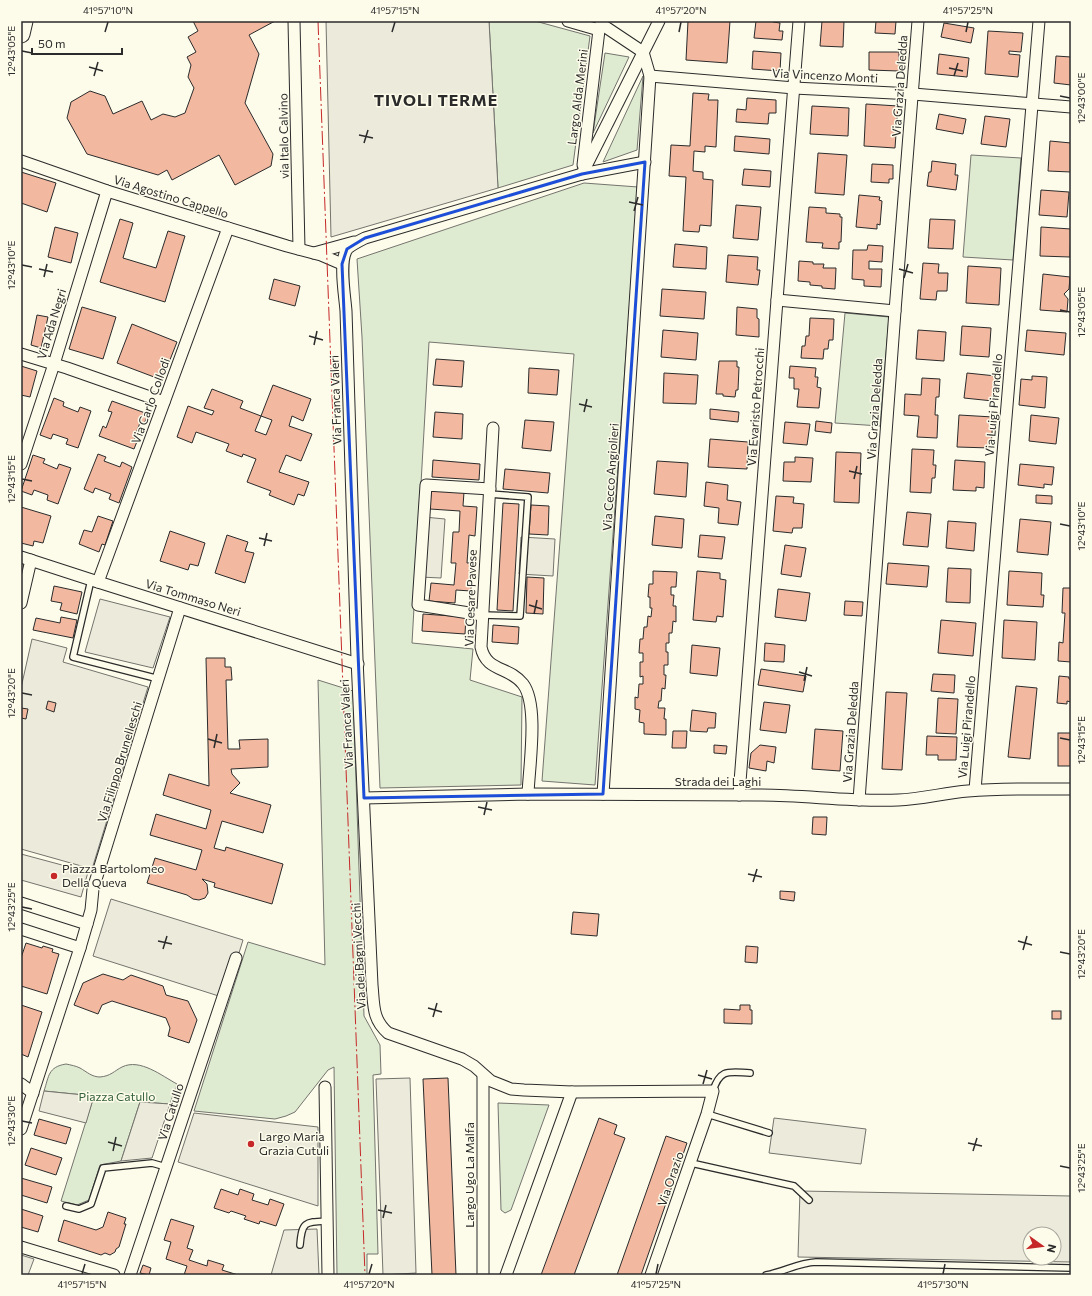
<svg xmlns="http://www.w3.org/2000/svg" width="1092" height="1296" font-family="Commissioner,sans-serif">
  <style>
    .green { fill: #deebd1; stroke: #74746e }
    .parking { fill: #eceadb; stroke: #74746e; fill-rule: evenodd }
    .building { fill: #f2b8a0; stroke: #2b2b2b }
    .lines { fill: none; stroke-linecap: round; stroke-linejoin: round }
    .lane-casing { stroke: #2b2b2b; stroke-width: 8 }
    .street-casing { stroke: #2b2b2b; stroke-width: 13 }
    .primary-casing { stroke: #2b2b2b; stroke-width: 19 }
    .lane { stroke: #fdfbea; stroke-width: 5.5 }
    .street { stroke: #fdfbea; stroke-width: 11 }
    .primary { stroke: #fdfbea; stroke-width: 17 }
    .power { stroke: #c62828; stroke-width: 1; stroke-dasharray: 14 3 2 3; stroke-linecap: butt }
    .marked { fill: none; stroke: #1d4ed8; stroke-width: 3; stroke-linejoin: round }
    .ticks { fill: none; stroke: #2b2b2b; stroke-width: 1.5 }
    .poi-dot { fill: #c62828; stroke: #fdfbea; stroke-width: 1.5 }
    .labels { text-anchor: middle; stroke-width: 3; stroke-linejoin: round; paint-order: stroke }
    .street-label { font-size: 12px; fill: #2b2b2b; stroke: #fdfbea }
    .poi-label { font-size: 12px; fill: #2b2b2b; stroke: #fdfbea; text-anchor: start }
    .park-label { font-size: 12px; fill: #34623c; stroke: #fdfbea }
    .district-label { font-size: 16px; font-weight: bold; letter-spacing: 1px; fill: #2b2b2b; stroke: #fdfbea }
    .neatline { fill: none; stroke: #2b2b2b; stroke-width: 1.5 }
    .ticks-label { font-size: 10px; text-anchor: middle; fill: #2b2b2b }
  </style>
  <rect width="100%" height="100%" fill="#fdfbea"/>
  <g class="green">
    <path d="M489,21H535L590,36L573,165L498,188Z"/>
    <path d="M605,53L629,57L593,133Z"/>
    <path d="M643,76L637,150L603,162Z"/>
    <path d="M971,155L1021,158L1013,260L963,257Z"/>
    <path d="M584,183L638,187L595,785L542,781L574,354L429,342L412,643L473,649L470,680L522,697L521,785L380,788L362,337L357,259Z"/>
    <path d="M845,313L889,317L880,426L835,423Z"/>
    <path d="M318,680L353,691L364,1016L380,1045L381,1074L373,1075L378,1254H367V1275H337L334,1067L328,1070L295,1112L286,1116L275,1119L194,1111L248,942L325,965Z"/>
    <path d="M66,1064C71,1065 76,1066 80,1068C87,1072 92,1077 100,1077C111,1076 114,1071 122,1067C140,1058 162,1076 177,1084L170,1104L140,1102L121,1161L100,1165L89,1200L77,1205L61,1201L94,1096L44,1091C49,1076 48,1067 66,1064Z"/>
    <path d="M498,1103L549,1105L511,1210L505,1213L501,1210Z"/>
  </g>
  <g class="parking">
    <path d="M326,21H489L498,188L331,237Z"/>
    <path d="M424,517L445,519L441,578L420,577Z"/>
    <path d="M521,537L555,539L553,576L519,574Z"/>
    <path d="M100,599L170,617L153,668L85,652Z"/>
    <path d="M32,639L67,648L63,662L148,687L92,869L21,849V688Z"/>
    <path d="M21,854L88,872L81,897L21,880Z"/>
    <path d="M111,899L243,940L225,998L93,956Z"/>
    <path d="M410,1078L416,1273L383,1275L376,1079Z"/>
    <path d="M44,1091L94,1096L86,1123L39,1111Z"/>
    <path d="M140,1102L170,1104L152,1158L121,1161Z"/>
    <path d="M194,1113L318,1127V1206L178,1162Z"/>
    <path d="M774,1118L866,1129L861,1164L769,1153Z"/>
    <path d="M800,1191L1071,1196V1262L798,1257ZM1030,1234H1054V1258H1030Z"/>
    <path d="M317,1229L319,1275H271L284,1230Z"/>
    <path d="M21,1255L34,1259L28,1275H21Z"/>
  </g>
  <g class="building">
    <path d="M193,21H275L249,35L259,54L245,103L273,154L271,166L235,185L219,155L172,180L167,170L158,175L87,154L67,118L71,102L90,91L105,96L113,114L142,101L151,120L163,114L175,117L185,113L194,88L188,77L191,65L187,57L196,52L188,37L198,31Z"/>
    <path d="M688,21H730L727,63L686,60Z"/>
    <path d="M756,21H773V22L780,23L779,31H783L782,40L754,38Z"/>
    <path d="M822,21H844L843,47L820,46Z"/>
    <path d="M876,21H896L895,34L875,33Z"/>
    <path d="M944,23L974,28L971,43L941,37Z"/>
    <path d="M988,31L1023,33L1021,52L1009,51V54L1020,55L1018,77L985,74Z"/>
    <path d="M753,51L781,53L780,71L752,69Z"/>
    <path d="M869,52H899V71L869,70Z"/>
    <path d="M939,54L969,58L967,77L937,74Z"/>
    <path d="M1056,56L1071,57V85L1054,83Z"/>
    <path d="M693,93L709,94L708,100H718L716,147L705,146V152L694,151L693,171L703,172V179L713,180L711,226L700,225L699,232L683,231L686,177L669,176L671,145L690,146Z"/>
    <path d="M747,98L776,100V113H769L768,124L736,122L737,109L746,110Z"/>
    <path d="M866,104L898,106L895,148L864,146Z"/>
    <path d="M812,106L849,108L848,136L810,134Z"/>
    <path d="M939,114L966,119L963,134L936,129Z"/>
    <path d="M985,116L1010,119L1006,147L981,144Z"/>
    <path d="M735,136L770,139L769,154L734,151Z"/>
    <path d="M1050,141L1071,143V172L1048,171Z"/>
    <path d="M818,153L847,155L844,195L815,193Z"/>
    <path d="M932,161L956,164L955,175H958L956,190L927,186L929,172H931Z"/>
    <path d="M872,164L893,165V179H889V183L871,182Z"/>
    <path d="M744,169L771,171L770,187L742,185Z"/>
    <path d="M21,172L56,183L47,212L21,203Z"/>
    <path d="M1041,190L1069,192L1067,217L1039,215Z"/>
    <path d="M859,195L880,197L879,200L882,201L880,225L877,224V229L856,227Z"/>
    <path d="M736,205L761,207L758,240L733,238Z"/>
    <path d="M809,207L826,208V213L840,214V217H842L841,242H839V249L822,248L823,243L806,242Z"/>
    <path d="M120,219L133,223L123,258L156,268L168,231L185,236L165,302L100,282Z"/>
    <path d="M930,219L955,220L953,249L928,248Z"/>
    <path d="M55,227L78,233L71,263L48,257Z"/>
    <path d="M1041,227L1071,229L1070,257L1040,256Z"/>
    <path d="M675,244L707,247L706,269L673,267Z"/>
    <path d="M868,245L883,246L882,262L869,261V269H882L881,287L864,286V280L852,279L853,250H867Z"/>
    <path d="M728,255L758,257L757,270H760L758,285L726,282Z"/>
    <path d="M799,261L813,262V264H824L823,268H836L835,289L822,288V286L810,285V282L798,281Z"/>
    <path d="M923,263L939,264L938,273H948L947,291H937L936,300L920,299Z"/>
    <path d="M968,266L1001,268L999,305L966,303Z"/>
    <path d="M1043,274L1070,277L1069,289L1064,294L1068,299L1067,312L1040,310Z"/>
    <path d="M274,279L300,286L295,306L269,299Z"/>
    <path d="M662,289L706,292L704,319L660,316Z"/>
    <path d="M82,307L116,317L103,359L69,349Z"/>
    <path d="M737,307L757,309V318L759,319V337L736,335Z"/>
    <path d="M37,315L48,317L41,348L31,345Z"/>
    <path d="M810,318L834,319L833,340H829L828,349H824L823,359L801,358L802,346H805L806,336H809Z"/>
    <path d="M132,324L177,342L162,380L117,363Z"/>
    <path d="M962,326L991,328L989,357L960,355Z"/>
    <path d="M663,330L698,333L696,360L661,357Z"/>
    <path d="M918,330L946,332L944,361L916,359Z"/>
    <path d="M1027,330L1066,333L1064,355L1025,351Z"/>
    <path d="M436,359L464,361L462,387L433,385Z"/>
    <path d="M719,361H737V367H739L738,390H736L735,397L723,396V394H716Z"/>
    <path d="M21,366L37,371L30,397L21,395Z"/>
    <path d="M790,366L816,368L815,377H818L817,387L821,388L819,408L797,407L799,389H794V378H789Z"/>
    <path d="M529,368L559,370L557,395L528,393Z"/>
    <path d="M664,373L698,375L696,404L663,403Z"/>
    <path d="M967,373L996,376L993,401L964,398Z"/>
    <path d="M1032,376L1047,377L1045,408L1019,405L1021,379L1032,380Z"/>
    <path d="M922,378L940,379L939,397H936L935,415H938L937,438L917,437L919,416L904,415L905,394L921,395Z"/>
    <path d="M273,385L311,399L303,421L292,416L289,426L312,434L301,461L286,455L279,472L309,482L304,496L298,494L294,505L269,495L271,491L247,482L256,459L243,454L242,457L226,451L229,444L196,432L192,443L177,437L188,406L212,415L214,411L204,408L212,389L243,401L240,408L261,416L255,431L266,435L272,420L261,416Z"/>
    <path d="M54,398L64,402L63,406L78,412L80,407L91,411L78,448L66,444L68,439L53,434L51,439L40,435Z"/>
    <path d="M112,401L148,414L144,424L140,423L134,438L138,439L134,449L99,436L103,426L106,428L112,412L108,411Z"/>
    <path d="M710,409L739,412L738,422L710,419Z"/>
    <path d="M435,412L463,414L462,439L433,437Z"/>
    <path d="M959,415L993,417L991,448L957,447Z"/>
    <path d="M1031,415L1059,418L1056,444L1029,441Z"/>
    <path d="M525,420L554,422L551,451L522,448Z"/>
    <path d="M816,421L832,423L831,433L815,431Z"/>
    <path d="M785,422L810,424L807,445L783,443Z"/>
    <path d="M710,439L748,442L747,469L708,467Z"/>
    <path d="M912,449L934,450L933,465H936L935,478H932L931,493L910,492Z"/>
    <path d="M836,452L861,453L859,503L834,502Z"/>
    <path d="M98,454L106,457L104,461L120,467L122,462L132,467L119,503L109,499L111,494L95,488L93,493L84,489Z"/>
    <path d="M33,455L45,459L43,463L57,469L59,464L71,468L58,504L47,500L48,495L34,490L32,495L21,491Z"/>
    <path d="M795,457L813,458L811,482L783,481L784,462H795Z"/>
    <path d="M433,460L480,464L479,480L432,477Z"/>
    <path d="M955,460L985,462L984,488L976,487V491L953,490Z"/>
    <path d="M657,461L688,463L686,497L654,494Z"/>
    <path d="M1020,464L1054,467L1052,485L1044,484V488L1018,485Z"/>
    <path d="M505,469L550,473L548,493L503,489Z"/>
    <path d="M706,482L728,485L727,500L741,502L738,525L718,523L719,508L704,506Z"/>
    <path d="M431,490L464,492L463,506L477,507L475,536L469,535L467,563H472L471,591L456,590L455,603L429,601L431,583L454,585L456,563H451L453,532H459L460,511L430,509Z"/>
    <path d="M1036,495L1052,496V504L1036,503Z"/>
    <path d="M776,496L794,497L793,503L804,504L802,528H793L792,533L773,531Z"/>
    <path d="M503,503L519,504L513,611L497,610Z"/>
    <path d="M531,505L549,506L548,535L529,534Z"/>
    <path d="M21,507L51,516L43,543L34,541L33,546L21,543Z"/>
    <path d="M907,512L931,514L928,547L903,545Z"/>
    <path d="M98,516L113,521L105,545L102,544L99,552L79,544L84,530L92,532Z"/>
    <path d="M655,516L684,519L682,548L652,545Z"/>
    <path d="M1020,519L1051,522L1048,555L1017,552Z"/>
    <path d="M948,521L976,523L974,551L946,548Z"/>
    <path d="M170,531L205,543L198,566L190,564L188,570L160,561Z"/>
    <path d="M227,535L248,542L245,551L254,553L245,583L215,573Z"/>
    <path d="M700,535L725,537L722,559L698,557Z"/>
    <path d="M785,545L806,548L801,577L781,574Z"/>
    <path d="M888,563L929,566L927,587L886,584Z"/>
    <path d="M948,568L971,569L970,603L946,602Z"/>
    <path d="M653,571L677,572L676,587H671V595H674L673,606H676V622L673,621L672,633H669V643H666V652H668V665H664V675H666L665,689L662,688L661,701H659L658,708H665L664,719H666V735L644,734V723L639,722L640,710L635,709V697L638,698L639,684H643V676L640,677V662H643V653H639L640,639H643L644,627H647L648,616L651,617L652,608H650V597H648L649,584H653Z"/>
    <path d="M697,571L720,573V579L726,580L723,617L717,616L716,622L693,620Z"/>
    <path d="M1009,571L1042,573L1041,595H1044L1043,607L1007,605Z"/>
    <path d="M527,577L544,578L543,614L526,613Z"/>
    <path d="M54,586L82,592L77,614L60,610L62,603L51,601Z"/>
    <path d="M1063,588H1071V662L1058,661L1059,642L1063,643L1065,613H1062Z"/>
    <path d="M778,589L810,593L806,621L775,617Z"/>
    <path d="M845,601L863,602L862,616L844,615Z"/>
    <path d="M423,614L466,617L465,634L422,631Z"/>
    <path d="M61,617L77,620L73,638L33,630L36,618L60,623Z"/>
    <path d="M941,620L976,623L973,656L938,653Z"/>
    <path d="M1004,620L1037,622L1035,660L1002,658Z"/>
    <path d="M493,625L519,627L518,644L492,642Z"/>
    <path d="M765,643L785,645L784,662L764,661Z"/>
    <path d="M692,645L720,648L717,676L690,673Z"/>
    <path d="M206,658H225V667H231L232,680H226L228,749H240L239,740L268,739V767L231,769L232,774L240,783L230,793L271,805L263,833L222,821L214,848L225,851L226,847L283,864L272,904L214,887L215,883L202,879L207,884L208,893L205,898L199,900L193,899L187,895L147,883L155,858L196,870L202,850L150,835L156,814L206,829L211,810L163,795L169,774L209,786Z"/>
    <path d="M761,669L806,676L803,692L758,685Z"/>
    <path d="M933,674L955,675L954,693L931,691Z"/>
    <path d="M1059,676L1069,677V679L1071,680V702L1067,701V704L1057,703Z"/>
    <path d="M1016,686L1037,688L1030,759L1008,757Z"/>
    <path d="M886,692L907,693L902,770L882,769Z"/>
    <path d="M938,698L958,699L956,734L936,733Z"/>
    <path d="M48,701L56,703L54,712L46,709Z"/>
    <path d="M764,702L790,705L786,733L760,730Z"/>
    <path d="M21,708L28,709L26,719L21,718Z"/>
    <path d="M692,710L716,713L715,728H708L707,732L690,731Z"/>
    <path d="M815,729L843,731L840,771L812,769Z"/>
    <path d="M673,731H687L686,748H672Z"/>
    <rect x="1058" y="733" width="13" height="33"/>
    <path d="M927,736L957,737L956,760H938V755H926Z"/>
    <path d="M714,745L727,746L726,754L714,753Z"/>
    <path d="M760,745L776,747L774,763L767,761L766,771L749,768L751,753Z"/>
    <path d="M813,817H827L826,835L812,834Z"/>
    <path d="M780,891L795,892L794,901L780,899Z"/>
    <path d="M573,912L599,914L597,936L571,934Z"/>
    <path d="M26,943L42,948L43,946L53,949L52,952L59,954L47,994L21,986V958Z"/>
    <path d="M746,946L758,947L757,963L745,962Z"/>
    <path d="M103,974L123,980L131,975L163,986L166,995L188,1001L197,1020L189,1043L168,1036L170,1028L166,1018L112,1001L102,1005L98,1014L74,1005L83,983Z"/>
    <path d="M21,1005L42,1012L28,1057L21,1054Z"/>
    <path d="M740,1005H750V1010H752V1024L724,1023V1009L740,1010Z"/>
    <rect x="1052" y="1011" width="9" height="8"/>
    <path d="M448,1078L456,1275H432L423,1079Z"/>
    <path d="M599,1118L617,1125L614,1134L625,1138L574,1275H541Z"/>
    <path d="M39,1119L71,1128L66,1144L34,1135Z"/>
    <path d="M666,1136L687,1143L641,1275H617Z"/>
    <path d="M31,1148L62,1158L56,1175L25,1165Z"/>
    <path d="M21,1178L52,1187L47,1203L21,1195Z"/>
    <path d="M221,1189L238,1195L240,1189L254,1194L252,1200L268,1205L270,1199L284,1204L276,1226L260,1221L259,1224L244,1219L246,1216L231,1211L229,1213L214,1208Z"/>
    <path d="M21,1209L43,1216L38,1232L21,1227Z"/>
    <path d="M108,1212L126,1218L124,1224H126L119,1247L116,1249L115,1252L110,1255L105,1253L101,1255L58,1241L64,1220L96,1230L103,1227Z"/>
    <path d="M171,1219L194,1226L187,1248L193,1250L189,1260L207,1266L208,1260L224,1265L222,1270L238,1275H184L187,1266L166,1259L171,1242L164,1240Z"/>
    <path d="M143,1265L151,1268L149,1275L140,1273Z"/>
  </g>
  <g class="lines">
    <g class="lane-casing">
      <g id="lane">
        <path d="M91,580L73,657L159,679"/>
        <path d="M482,615L520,616L528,497L489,494"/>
        <path d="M713,1091C720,1068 729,1072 750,1073"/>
        <path d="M707,1114L769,1133"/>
        <path d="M691,1163L794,1186L809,1200"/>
        <path d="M66,1206L79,1209L91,1204L103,1168L152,1163L166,1167"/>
        <path d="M300,1245C302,1221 305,1222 328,1221"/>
        <path d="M766,1275C784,1272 797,1263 816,1262L1071,1268"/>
      </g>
    </g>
    <g class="street-casing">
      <g id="street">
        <path d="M294,21L299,249"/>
        <path d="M568,21L599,30"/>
        <path d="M601,24L643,52L650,76L603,794"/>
        <path d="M650,76L794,88L913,94L1071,107"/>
        <path d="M21,161L107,191L287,246L321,255L342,264"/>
        <path d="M645,162L582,174L365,238C359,241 353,244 348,248C338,259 345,296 346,311L357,659L372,985C374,1005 372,1019 388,1033L462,1059L474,1066L491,1081L511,1089L524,1090L572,1092L713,1091L707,1114L651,1275"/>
        <path d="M583,165L599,30L602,21"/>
        <path d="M582,174L659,21"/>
        <path d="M314,253L354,242"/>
        <path d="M777,300L895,311"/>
        <path d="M21,354L67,368L164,402"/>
        <path d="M493,428L481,647C486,672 509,666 523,684C539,705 529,767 528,794"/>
        <path d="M21,464L54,364L107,191"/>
        <path d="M21,557L98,582L358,664"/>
        <path d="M98,582L228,228"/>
        <path d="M21,603L31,560"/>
        <path d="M482,615L418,605L426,485L490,489"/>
        <path d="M975,790L1039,21"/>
        <path d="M739,795L777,300L799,21"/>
        <path d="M364,798L528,794L759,795C805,795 852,802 898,800C922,799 944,793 968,791C1002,788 1037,789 1071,789"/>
        <path d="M859,800L895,311L918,21"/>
        <path d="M21,903L87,924L80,948L21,929"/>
        <path d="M87,924L91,910L93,889L180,608"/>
        <path d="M483,1075V1275"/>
        <path d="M21,1084L33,1093"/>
        <path d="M325,1087L328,1275"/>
        <path d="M21,1129L80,948"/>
        <path d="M21,1247L114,1275"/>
        <path d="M130,1275L236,958"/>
        <path d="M506,1275L572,1092"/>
      </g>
    </g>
    <g class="primary-casing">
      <path id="primary" d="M21,34L24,21"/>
    </g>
    <use href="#lane" class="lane"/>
    <use href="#street" class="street"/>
    <use href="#primary" class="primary"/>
    <path class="power" d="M318,21L365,1275"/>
  </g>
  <path class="marked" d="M645,162L603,794L364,798L342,264L347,249L365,238L582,174Z"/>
  <path class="ticks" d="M105,32L108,22M392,32L395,22M679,32L681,22M966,32L968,22M22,51L32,53M89,67L103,71M949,68L963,71M94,76L98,62M954,76L958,63M1060,96L1070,98M359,135L373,138M364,143L368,130M629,202L643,205M634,211L638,197M22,265L32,267M39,269L53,272M899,269L913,273M44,277L47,264M904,278L908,264M1060,310L1070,312M309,336L323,340M314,345L317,331M579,404L592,407M584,412L587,399M849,471L862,474M22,479L32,481M854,479L857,466M1060,524L1070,526M259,538L272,541M264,546L267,533M529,605L542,609M534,614L537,600M799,672L812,676M804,681L807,667M22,693L32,695M1060,738L1070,740M208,739L222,743M214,748L217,734M478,807L492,810M484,815L487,802M748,874L762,877M753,882L757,869M22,907L32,909M158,941L172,944M1018,941L1032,945M163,949L167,936M1023,950L1027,936M1060,952L1070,954M428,1008L442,1012M433,1017L437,1003M698,1075L712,1079M703,1084L707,1070M22,1121L32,1123M108,1142L122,1146M968,1143L982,1146M113,1151L116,1137M973,1151L977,1138M1060,1166L1070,1168M378,1210L392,1213M383,1218L386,1205M82,1274L85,1264M369,1274L372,1264M656,1274L658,1264M943,1274L945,1264"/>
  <g class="poi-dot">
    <circle cx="54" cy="876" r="4"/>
    <circle cx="251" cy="1144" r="4"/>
  </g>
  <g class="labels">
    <g class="street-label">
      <text transform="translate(825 76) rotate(3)" y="4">Via Vincenzo Monti</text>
      <text transform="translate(900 86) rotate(-86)" y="4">Via Grazia Deledda</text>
      <text transform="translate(578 97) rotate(-83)" y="4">Largo Alda Merini</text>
      <text transform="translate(284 136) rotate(-91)" y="4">via Italo Calvino</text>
      <text transform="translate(171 197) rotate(17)" y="4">Via Agostino Cappello</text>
      <text transform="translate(52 324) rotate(-73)" y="4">Via Ada Negri</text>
      <text transform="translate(336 400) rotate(-92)" y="4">Via Franca Valeri</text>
      <text transform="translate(151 401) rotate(-70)" y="4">Via Carlo Collodi</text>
      <text transform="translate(994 405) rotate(-85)" y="4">Via Luigi Pirandello</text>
      <text transform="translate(756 407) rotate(-86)" y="4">Via Evaristo Petrocchi</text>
      <text transform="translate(875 409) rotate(-86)" y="4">Via Grazia Deledda</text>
      <text transform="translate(611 477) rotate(-86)" y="4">Via Cecco Angiolieri</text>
      <text transform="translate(193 598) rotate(17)" y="4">Via Tommaso Neri</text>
      <text transform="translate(471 598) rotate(-88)" y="4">Via Cesare Pavese</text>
      <text transform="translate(347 724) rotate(-93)" y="4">Via Franca Valeri</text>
      <text transform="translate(967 727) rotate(-85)" y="4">Via Luigi Pirandello</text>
      <text transform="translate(851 732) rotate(-86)" y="4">Via Grazia Deledda</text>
      <text transform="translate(120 762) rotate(-73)" y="4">Via Filippo Brunelleschi</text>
      <text x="718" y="786">Strada dei Laghi</text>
      <text transform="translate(359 956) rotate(-93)" y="4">Via dei Bagni Vecchi</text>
      <text transform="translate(171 1112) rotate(-72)" y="4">Via Catullo</text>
      <text transform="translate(470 1175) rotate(-90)" y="4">Largo Ugo La Malfa</text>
      <text transform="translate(671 1179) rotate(-71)" y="4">Via Orazio</text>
    </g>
    <g class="poi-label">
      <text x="62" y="873">Piazza Bartolomeo<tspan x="62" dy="14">Della Queva</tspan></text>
      <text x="259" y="1141">Largo Maria<tspan x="259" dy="14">Grazia Cutuli</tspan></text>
    </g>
    <g class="park-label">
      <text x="117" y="1101">Piazza Catullo</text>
    </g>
    <g class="district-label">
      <text x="436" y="106">TIVOLI TERME</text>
    </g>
  </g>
  <rect width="1092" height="1296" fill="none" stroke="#fdfbea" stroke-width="44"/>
  <g transform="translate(1042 1246) rotate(104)"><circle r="19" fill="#fdfbea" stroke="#a9a89e"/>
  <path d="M0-3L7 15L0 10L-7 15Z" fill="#c62828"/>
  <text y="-6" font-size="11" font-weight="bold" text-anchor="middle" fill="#2b2b2b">N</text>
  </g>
  <path d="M32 48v6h90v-6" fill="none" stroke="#2b2b2b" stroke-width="2"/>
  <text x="38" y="48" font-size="12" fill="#2b2b2b" stroke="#fdfbea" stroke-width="3" paint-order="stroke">50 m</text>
  <rect x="22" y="22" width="1048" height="1252" class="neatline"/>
  <g class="ticks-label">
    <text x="108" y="14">41°57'10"N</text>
    <text x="395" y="14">41°57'15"N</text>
    <text x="681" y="14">41°57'20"N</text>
    <text x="968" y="14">41°57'25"N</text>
    <text transform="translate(11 51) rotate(-90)" y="4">12°43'05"E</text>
    <text transform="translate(1081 98) rotate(-90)" y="4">12°43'00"E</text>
    <text transform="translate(11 265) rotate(-90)" y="4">12°43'10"E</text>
    <text transform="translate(1081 312) rotate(-90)" y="4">12°43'05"E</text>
    <text transform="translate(11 479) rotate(-90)" y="4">12°43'15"E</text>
    <text transform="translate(1081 526) rotate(-90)" y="4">12°43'10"E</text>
    <text transform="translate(11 693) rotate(-90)" y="4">12°43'20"E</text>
    <text transform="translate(1081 740) rotate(-90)" y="4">12°43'15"E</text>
    <text transform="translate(11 907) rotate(-90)" y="4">12°43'25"E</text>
    <text transform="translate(1081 954) rotate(-90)" y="4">12°43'20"E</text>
    <text transform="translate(11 1121) rotate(-90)" y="4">12°43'30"E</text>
    <text transform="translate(1081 1168) rotate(-90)" y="4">12°43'25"E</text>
    <text x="82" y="1288">41°57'15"N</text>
    <text x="369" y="1288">41°57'20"N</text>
    <text x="656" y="1288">41°57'25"N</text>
    <text x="943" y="1288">41°57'30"N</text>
  </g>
</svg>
